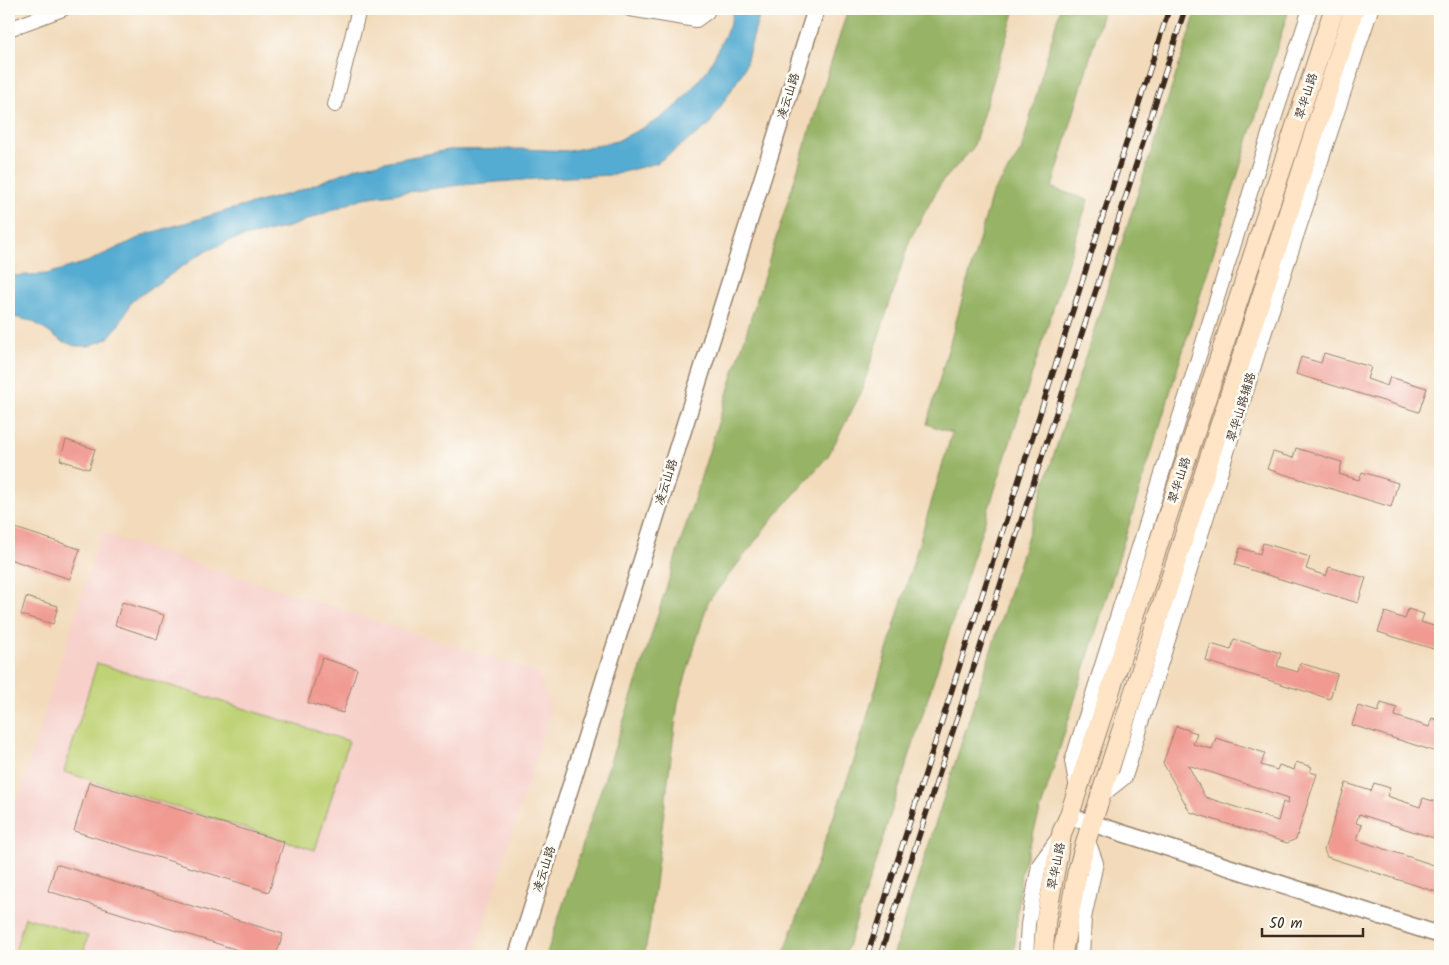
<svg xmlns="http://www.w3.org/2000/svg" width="1449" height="965" font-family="Kalam,'LXGW WenKai TC',sans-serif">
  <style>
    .built { fill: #f7d0ca }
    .green { fill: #bfd275; stroke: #7d7e4a }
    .forest { fill: #97b466; stroke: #696f42 }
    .water { fill: #55acd2; stroke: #486b78 }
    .building { fill: #f09a91; fill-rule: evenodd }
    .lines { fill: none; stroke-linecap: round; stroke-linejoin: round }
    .minor-casing { stroke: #96826c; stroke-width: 16 }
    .tertiary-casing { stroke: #96826c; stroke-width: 19 }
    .secondary-casing { stroke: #96826c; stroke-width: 21 }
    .minor { stroke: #fff; stroke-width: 14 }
    .tertiary { stroke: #fff; stroke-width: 16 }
    .secondary { stroke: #ffe4c6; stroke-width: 19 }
    .rail-casing { stroke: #3b2a1e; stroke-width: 5.5 }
    .rail { stroke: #fdfcf7; stroke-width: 4; stroke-dasharray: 11; stroke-linecap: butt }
    .labels { text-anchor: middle; stroke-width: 5; stroke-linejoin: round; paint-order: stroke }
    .street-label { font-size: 12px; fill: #3b2a1e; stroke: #fdfcf7 }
  </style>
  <rect width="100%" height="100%" fill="#fdfcf7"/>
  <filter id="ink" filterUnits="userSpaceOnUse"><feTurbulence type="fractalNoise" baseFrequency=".02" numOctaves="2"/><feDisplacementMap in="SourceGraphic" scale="10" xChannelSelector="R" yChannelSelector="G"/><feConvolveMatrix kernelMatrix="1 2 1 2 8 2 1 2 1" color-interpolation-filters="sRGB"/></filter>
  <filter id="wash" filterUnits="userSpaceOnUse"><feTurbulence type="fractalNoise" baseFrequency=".0096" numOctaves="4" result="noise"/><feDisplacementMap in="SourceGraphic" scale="20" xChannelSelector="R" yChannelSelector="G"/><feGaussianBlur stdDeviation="1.12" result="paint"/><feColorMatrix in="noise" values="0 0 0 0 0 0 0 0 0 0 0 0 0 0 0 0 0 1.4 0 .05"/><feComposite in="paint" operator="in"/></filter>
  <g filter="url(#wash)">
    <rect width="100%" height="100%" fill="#f2daba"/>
    <path class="built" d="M101,533L538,673L551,709L474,956H9V827Z"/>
    <g class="green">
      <path d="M97,663L349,741L315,850L64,772Z"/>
      <path d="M25,917L88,936L82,956H18L14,955Z"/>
    </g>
    <g class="forest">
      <path d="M848,9H1015L973,148L941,183L910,239L861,393L828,456L774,517L708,602L678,702L649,930L644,956H546L642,665Z"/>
      <path d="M1060,9H1104L1052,188L1088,200L845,956H783L854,761L952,433L927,424L992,194L1021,151Z"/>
      <path d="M1197,9H1289L1021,873L1014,956H893Z"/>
    </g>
    <path class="water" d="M734,9H761L744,70L709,125L657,163L612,175L548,178L460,185L363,198L289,227L231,240L202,253L132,301L118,326L107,339L89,346H75L62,341L32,321L9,316V276L47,274L87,262L147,234L233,209L296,192L358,167L448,150L524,149L569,151L617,141L658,120L678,105L708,69L729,27Z"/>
    <g id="blocks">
      <g class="building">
        <path d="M1324,353L1371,367L1367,379L1387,386L1390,377L1427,388L1419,412L1296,374L1301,357L1321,363Z"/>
        <path d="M66,440L95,449L89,469L60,460Z"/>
        <path d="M1296,448L1342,462L1339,474L1359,480L1362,472L1398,483L1391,507L1267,469L1273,452L1293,458Z"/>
        <path d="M9,526L80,549L70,579L9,559Z"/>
        <path d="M1263,543L1310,557L1306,569L1326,576L1329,567L1366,578L1358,603L1235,565L1240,548L1260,554Z"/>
        <path d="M26,597L58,606L53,624L21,615Z"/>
        <path d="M122,602L164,615L157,639L115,625Z"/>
        <path d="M1408,609L1424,614L1421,622L1440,628V651L1378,632L1385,612L1405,619Z"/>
        <path d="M1234,639L1281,653L1277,666L1298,672L1300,663L1337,674L1330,699L1206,661L1211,644L1231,650Z"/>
        <path d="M322,658L357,669L343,713L308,703Z"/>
        <path d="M1381,703L1397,708L1395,716L1429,727L1432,718L1440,721V753L1352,725L1358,706L1378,712Z"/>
        <path d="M1176,726L1197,733L1193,744L1212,749L1216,738L1265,753L1261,765L1277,770L1279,765L1294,770L1296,762L1312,767L1310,772L1317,774L1296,839L1287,843L1190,812L1163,763ZM1188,765L1289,798L1287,804L1283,802L1278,821L1205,797Z"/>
        <path d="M89,782L284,842L269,892L74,831Z"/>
        <path d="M1346,783L1371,791L1374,783L1390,788L1387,796L1420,807L1423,798L1440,803V840L1359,814L1356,823L1362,825L1357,840L1440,867V893L1327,857L1324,850Z"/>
        <path d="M56,864L283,934L276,956H257L48,891Z"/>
      </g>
    </g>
  </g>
  <g filter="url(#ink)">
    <use href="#blocks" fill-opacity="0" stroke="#96826c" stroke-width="1"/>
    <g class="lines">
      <g class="minor-casing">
        <g id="minor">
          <path d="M630,9L696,20L707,12L708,9"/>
          <path d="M9,29L63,9"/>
          <path d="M335,105L359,9"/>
          <path d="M1077,788L1072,761L1255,177L1310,9"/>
          <path d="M1101,796L1125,777L1263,337L1371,9"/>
          <path d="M1026,956L1028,924L1039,865L1059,837"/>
          <path d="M1082,956L1084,918L1096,863L1087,838"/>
        </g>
      </g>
      <g class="tertiary-casing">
        <g id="tertiary">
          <path d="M1069,816L1440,935"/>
          <path d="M517,956L816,9"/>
        </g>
      </g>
      <g class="secondary-casing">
        <g id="secondary">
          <path d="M1043,956L1046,919L1062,832L1069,816L1334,9"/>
          <path d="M1062,956L1077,873L1087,838L1354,9"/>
        </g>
      </g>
      <use href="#minor" class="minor"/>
      <use href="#tertiary" class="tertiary"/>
      <use href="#secondary" class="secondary"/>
      <g class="rail-casing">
        <g id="rail">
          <path d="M867,956L1169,9"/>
          <path d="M880,956L1108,253L1185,9"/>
        </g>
      </g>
      <use href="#rail" class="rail"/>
    </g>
  </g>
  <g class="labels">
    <g class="street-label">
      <text transform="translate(788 96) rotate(-72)" y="4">凌云山路</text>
      <text transform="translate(1306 96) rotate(-72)" y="4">翠华山路</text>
      <text transform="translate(1241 407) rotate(-73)" y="4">翠华山路辅路</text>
      <text transform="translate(1179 480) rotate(-72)" y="4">翠华山路</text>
      <text transform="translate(666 482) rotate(-72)" y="4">凌云山路</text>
      <text transform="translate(1056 866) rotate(-79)" y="4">翠华山路</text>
      <text transform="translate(544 869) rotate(-72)" y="4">凌云山路</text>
    </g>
  </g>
  <rect width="1449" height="965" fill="none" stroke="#fdfcf7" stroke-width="30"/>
  <path d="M1262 928v8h101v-8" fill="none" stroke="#3b2a1e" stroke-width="2.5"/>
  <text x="1269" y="928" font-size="15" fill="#3b2a1e" stroke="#fdfcf7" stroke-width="4" paint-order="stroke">50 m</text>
</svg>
